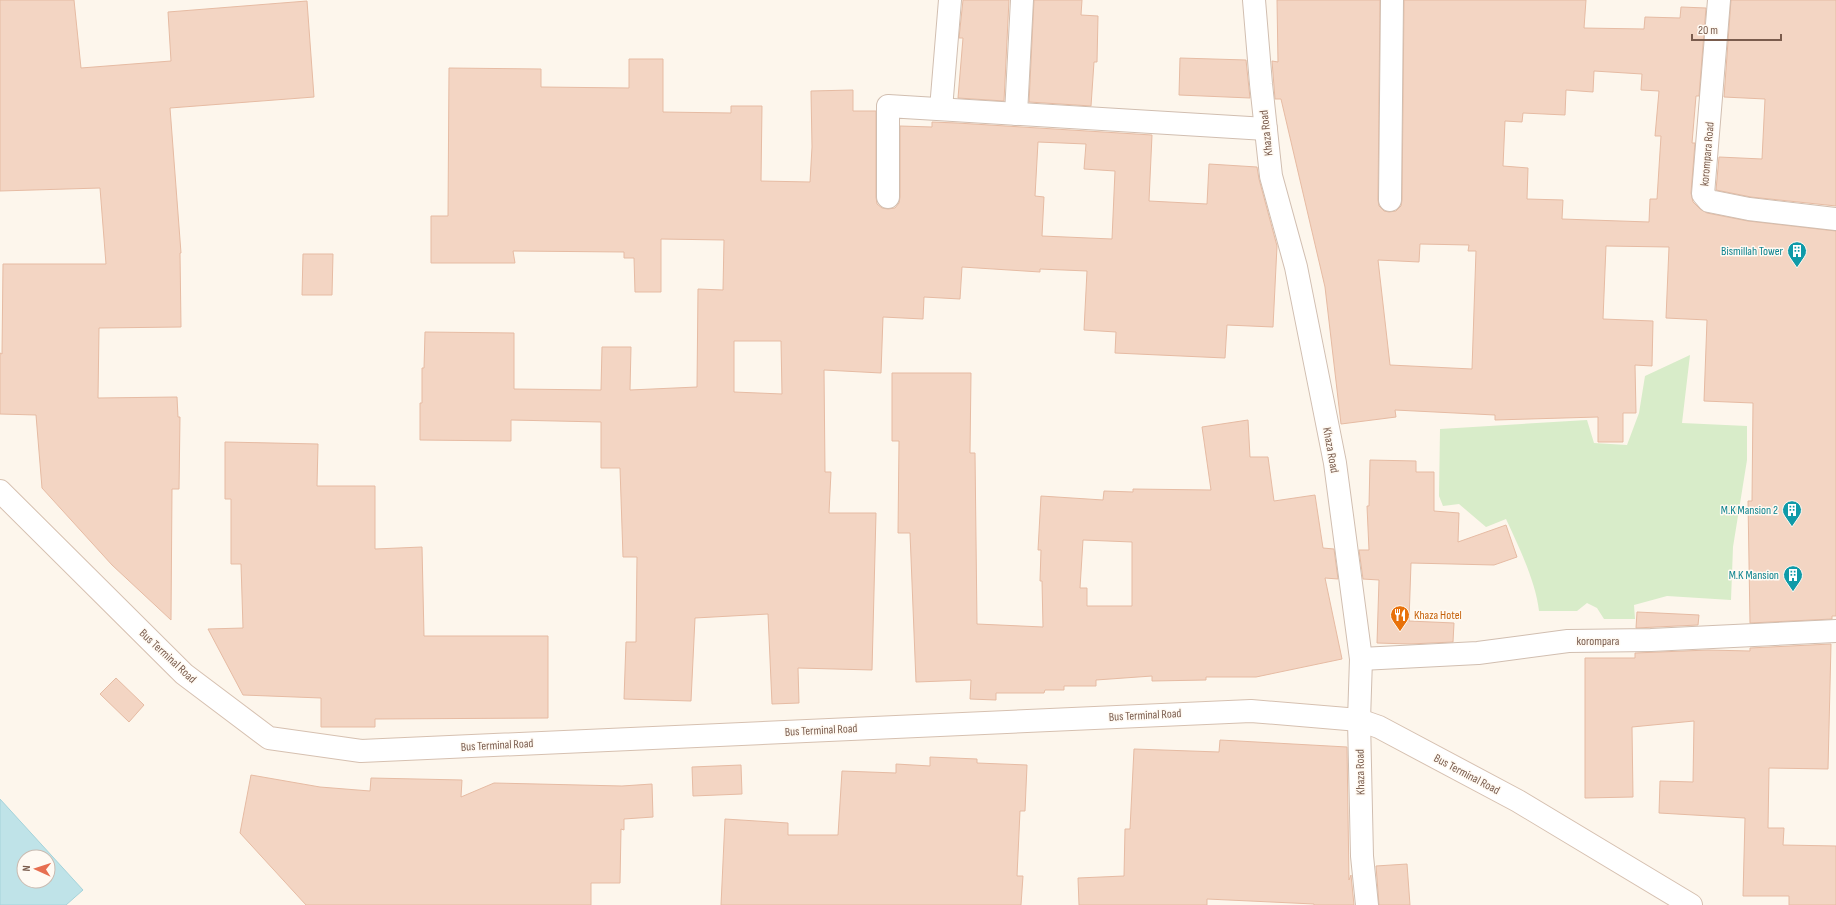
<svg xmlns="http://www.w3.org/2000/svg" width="1836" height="905" font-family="'Sofia Sans Condensed',sans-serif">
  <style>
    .grass { fill: #d8ecc9 }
    .water { fill: #bfe3e8; stroke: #a5d3da; fill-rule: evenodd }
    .building { fill: #f3d5c3; stroke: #e6bba3; fill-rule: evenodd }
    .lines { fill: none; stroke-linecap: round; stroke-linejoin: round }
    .street-casing { stroke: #d1beb0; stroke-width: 24 }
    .secondary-casing { stroke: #d6c0b0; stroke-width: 24 }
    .street { stroke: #fff; stroke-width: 22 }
    .secondary { stroke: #fff; stroke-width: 22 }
    .labels { text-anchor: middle; stroke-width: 3; stroke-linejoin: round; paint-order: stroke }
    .street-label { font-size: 12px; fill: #7a5c4d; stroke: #fffaf3 }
    .culture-label { font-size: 12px; fill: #0d838f; stroke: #fffaf3; text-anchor: end }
    .food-label { font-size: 12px; fill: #c56008; stroke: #fffaf3; text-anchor: start }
  </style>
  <rect width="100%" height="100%" fill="#fdf6ec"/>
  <path class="grass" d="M1690,355L1682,423L1747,426V460L1733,547L1731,600L1667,596L1634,605L1635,619H1604L1597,608L1587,603L1577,611H1539C1536,582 1518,545 1506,519L1486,527L1459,504L1443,506L1439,496L1440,429L1587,420L1594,443L1627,445L1639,413L1645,376Z"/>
  <path class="water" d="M0,799L83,890L66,905H0ZM24,857H48V881H24Z"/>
  <g class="building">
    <path d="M0,0H74L81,68L171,61L168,12L307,1L314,97L170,108L181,253H180L181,327L99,328L98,398L177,397L178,417H180L179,489H172L171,620L112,565L42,488L36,415L0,414V353L2,354L3,264H106L100,188L0,191Z"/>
    <path d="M963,0H1009L1004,101L958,98L963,38H959Z"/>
    <path d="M1034,0H1082L1081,15L1098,16L1097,62H1094L1091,106L1029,102Z"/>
    <path d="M1277,0H1380L1378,200L1379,206L1384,211L1389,212L1396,211L1401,206L1402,200L1404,0H1586L1584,28L1644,29L1645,17L1680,18L1681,7L1706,8L1699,96H1696L1692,143H1695L1691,193L1693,202L1700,209L1707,213L1748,221L1836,231V616H1832V619L1750,623L1748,501H1752L1753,403L1704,401L1707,320L1666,318L1669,247L1606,246L1603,319L1653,321L1652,366L1635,365L1636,413H1623V442H1598V417L1495,420V415L1395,410L1396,417L1341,424L1325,287L1281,99H1275L1272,61L1278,62ZM1594,71L1642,74L1641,90L1659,91L1655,136H1661L1657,199H1650L1649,222L1562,219L1563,200L1527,199L1528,168L1503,166L1505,121L1522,122L1523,113L1565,115L1566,90L1593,92ZM1420,244L1469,245L1468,251H1476L1472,369L1390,365L1378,260L1419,262Z"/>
    <path d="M1731,0H1836V206L1751,197L1716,190L1719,157L1762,159L1765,99L1724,97Z"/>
    <path d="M1180,58L1246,60L1250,98L1179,95Z"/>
    <path d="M629,59H663V112L731,113V106H762L761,181L810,182L812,147L811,91L853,90V111H876V197L877,204L882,208L888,209L895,208L899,203L900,197V126L932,127V122L957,123L1152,135L1149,201L1207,204L1209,164L1257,167L1259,179L1277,246L1273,327L1227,325L1225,358L1115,353L1116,332L1084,330L1087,271L1040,269V272L962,267L960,299L924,297L923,319L883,317L881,373L824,370L825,472H831L829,513H876L872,670L798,668L799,703L772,704L768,614L695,618L691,701L624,699L626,642H636L637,557H623L620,468H601V422L511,420V441L420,440V403H422V368H424L425,332L514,333V389L601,390L602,347H631L630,390L697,387L698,289L723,290L724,240L661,239V292H635L634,258H624V252L513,251L515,263H431V216H448L449,68L541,69V87L629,88ZM1038,142L1086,144L1084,169L1115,171L1112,239L1042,236L1044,197L1035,196ZM734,341H781L782,394L734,392Z"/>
    <path d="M303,254H333L332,295H302Z"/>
    <path d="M892,373H971L970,453H975L977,624L1043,627L1042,581H1040L1041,550H1038L1041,496L1103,500L1104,491L1133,492V489L1211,490L1202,427L1248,420L1250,457H1268L1274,501L1315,495L1323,548L1334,549L1338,579L1325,578L1342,659L1256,677H1206V680L1152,681V676L1096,680V686H1064V690H1045L1044,693H996V700L970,699L971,680L916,682L910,533H898L899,441H892ZM1083,540L1132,542V606H1087V588H1080Z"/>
    <path d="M225,442L318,444L317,486H375V549L422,547L424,636H548V718L375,719V727H321V698L243,695L208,629L243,628L241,564H231V499H225Z"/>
    <path d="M1370,460L1416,461V472H1434V511L1459,513L1458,542L1506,525L1517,557L1494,565L1411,563L1409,621L1454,623L1453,642L1410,644L1377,643L1379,580L1363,579L1359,550H1369L1367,506H1369Z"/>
    <path d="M1637,612L1699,615L1698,625L1636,628Z"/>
    <path d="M1831,644L1828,769L1769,768L1768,828H1784L1783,845L1836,846V905H1789V896H1743L1745,818L1659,813L1660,781L1693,782L1694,721L1632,727L1633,797L1585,798V658H1635V653L1708,650L1750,651V648Z"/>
    <path d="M116,678L144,705L129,722L100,694Z"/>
    <path d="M1220,740L1347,747L1349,880L1351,875L1354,905H1314V904L1207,899V905H1079L1078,878L1124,876L1125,829H1130L1134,749L1219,752Z"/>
    <path d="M930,757L977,759V763L1027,765L1025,811H1020L1017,876H1023L1021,905H721L725,819L788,823V835H838L842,771L896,773V764L930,766Z"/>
    <path d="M741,765L742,794L693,796L692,767Z"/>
    <path d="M251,775L320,787L370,791L371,778L462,780L461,797L494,783L622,786L652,784L653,817L624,819V830L621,829L620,883H591V905H306L240,833Z"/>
    <path d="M1407,864L1410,905H1379L1376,866Z"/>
  </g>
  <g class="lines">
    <g class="street-casing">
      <g id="street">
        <path d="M1254,0L1261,84L1271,176L1296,267L1335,463L1361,659L1359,720L1362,856L1367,905"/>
        <path d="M1719,0L1703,194L1709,201L1749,209L1836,219"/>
        <path d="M941,109L950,0"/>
        <path d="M1016,114L1022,0"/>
        <path d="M888,197V106L1266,129"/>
        <path d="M1390,200L1392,0"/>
        <path d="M1361,659L1478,653L1568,641L1651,640L1836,631"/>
      </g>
    </g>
    <g class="secondary-casing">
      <path id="secondary" d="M0,491L184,674L269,738L361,751L1251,711L1359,720L1379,727L1518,801L1691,905"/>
    </g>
    <use href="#street" class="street"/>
    <use href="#secondary" class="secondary"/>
  </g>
  <defs>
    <g id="building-pin" transform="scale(1)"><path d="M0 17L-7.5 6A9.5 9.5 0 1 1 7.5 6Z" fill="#0f9aa8" stroke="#fffaf3"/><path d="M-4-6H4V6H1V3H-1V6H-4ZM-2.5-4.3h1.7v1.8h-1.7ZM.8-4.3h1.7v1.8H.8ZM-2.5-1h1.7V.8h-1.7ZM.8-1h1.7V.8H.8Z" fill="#fff"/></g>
    <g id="restaurant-pin" transform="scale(1)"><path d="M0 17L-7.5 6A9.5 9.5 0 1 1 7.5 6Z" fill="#e8710a" stroke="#fffaf3"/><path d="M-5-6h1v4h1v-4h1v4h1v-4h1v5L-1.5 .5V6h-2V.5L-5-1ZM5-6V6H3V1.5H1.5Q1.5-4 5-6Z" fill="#fff"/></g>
  </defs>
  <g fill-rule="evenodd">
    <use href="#building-pin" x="1797" y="251"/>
    <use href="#building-pin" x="1792" y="510"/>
    <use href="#building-pin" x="1793" y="575"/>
    <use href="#restaurant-pin" x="1400" y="615"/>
  </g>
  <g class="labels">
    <g class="street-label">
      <text transform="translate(1266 133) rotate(-96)" y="4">Khaza Road</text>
      <text transform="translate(1707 154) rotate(-85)" y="4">korompara Road</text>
      <text transform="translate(1331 450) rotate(80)" y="4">Khaza Road</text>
      <text x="1598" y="645">korompara</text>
      <text transform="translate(168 656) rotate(43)" y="4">Bus Terminal Road</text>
      <text transform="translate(1145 715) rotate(-3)" y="4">Bus Terminal Road</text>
      <text transform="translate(821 730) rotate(-3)" y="4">Bus Terminal Road</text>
      <text transform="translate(497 745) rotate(-3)" y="4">Bus Terminal Road</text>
      <text transform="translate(1360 772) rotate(-91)" y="4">Khaza Road</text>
      <text transform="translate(1467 774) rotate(28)" y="4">Bus Terminal Road</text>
    </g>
    <g class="culture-label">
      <text x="1783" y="255">Bismillah Tower</text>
      <text x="1778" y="514">M.K Mansion 2</text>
      <text x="1779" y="579">M.K Mansion</text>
    </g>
    <g class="food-label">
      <text x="1414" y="619">Khaza Hotel</text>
    </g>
  </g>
  <g transform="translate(36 869) rotate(273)"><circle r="19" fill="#fffaf3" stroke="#cabbb1"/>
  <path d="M0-3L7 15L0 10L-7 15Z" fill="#e76f51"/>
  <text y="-6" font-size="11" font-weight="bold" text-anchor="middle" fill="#7a5c4d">N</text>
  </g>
  <path d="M1692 34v6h89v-6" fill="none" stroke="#7a5c4d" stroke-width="2"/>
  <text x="1698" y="34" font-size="12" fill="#7a5c4d" stroke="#fffaf3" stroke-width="3" paint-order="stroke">20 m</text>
</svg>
